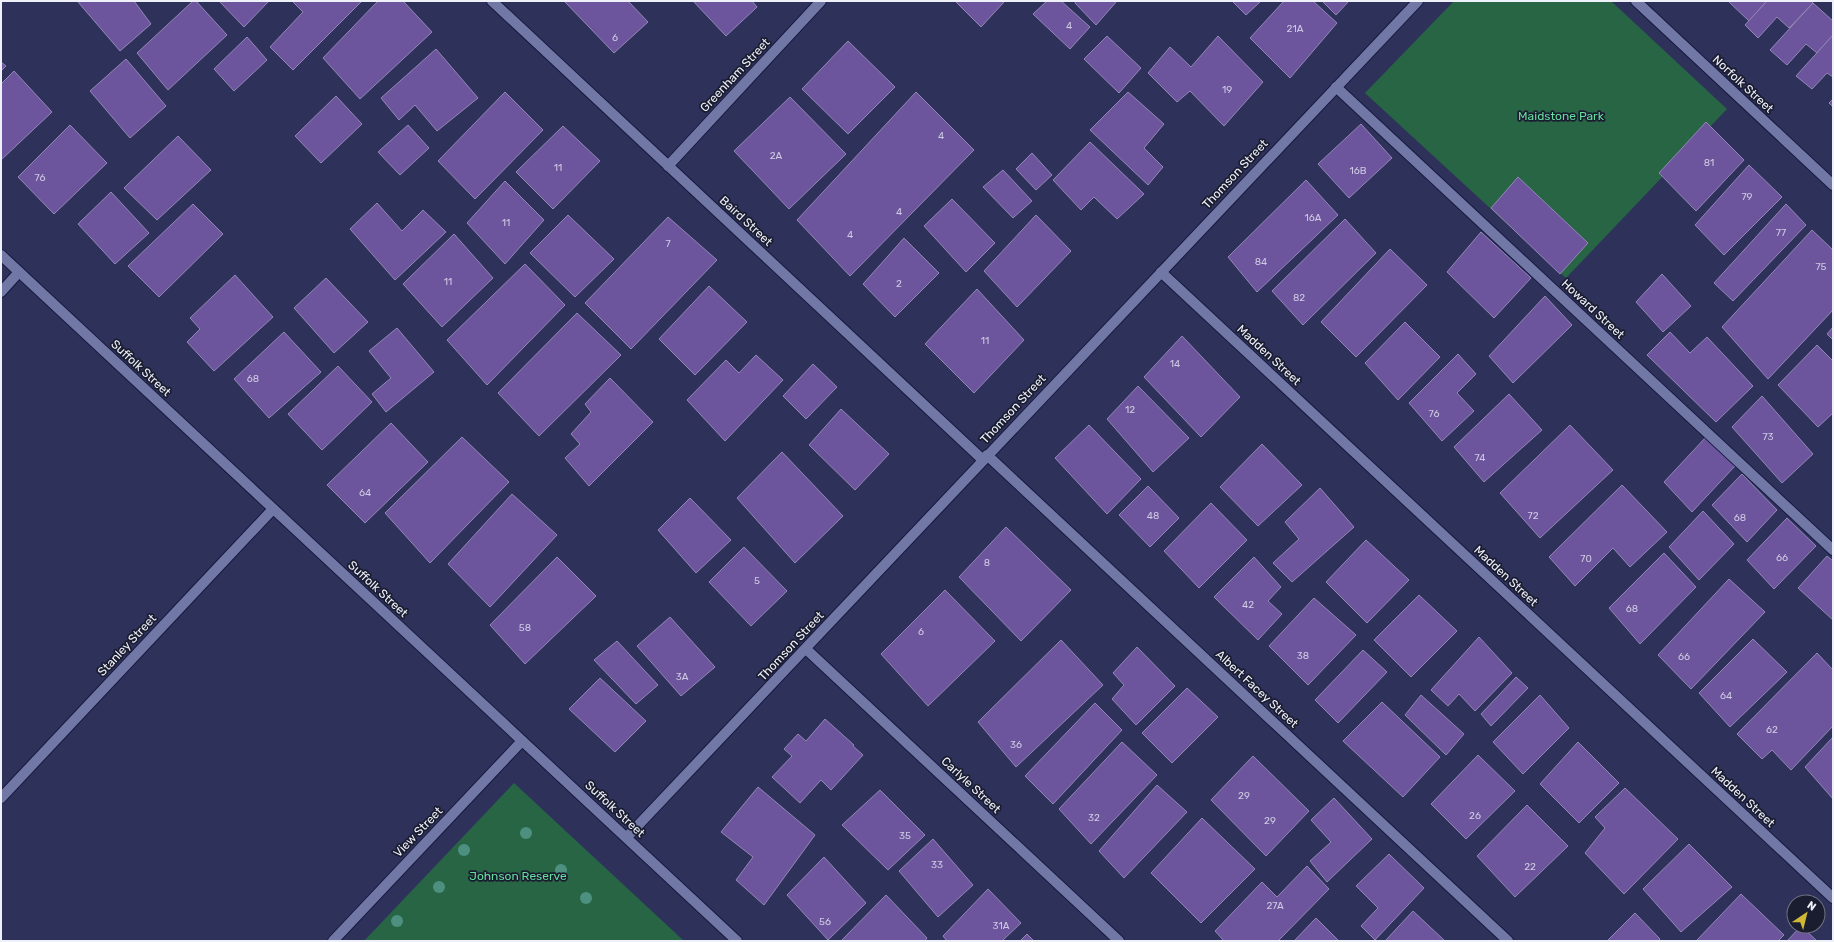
<svg xmlns="http://www.w3.org/2000/svg" width="1834" height="942" font-family="Rubik,sans-serif">
  <style>
    .green { fill: #276544 }
    .building { fill: #6c559c; stroke: #9487b7 }
    .lines { fill: none; stroke-linecap: round; stroke-linejoin: round }
    .minor-casing { stroke: #17183f; stroke-width: 12 }
    .minor { stroke: #7178a6; stroke-width: 10 }
    .tree { fill: #4d907f }
    .labels { text-anchor: middle; stroke-width: 3.5; stroke-linejoin: round; paint-order: stroke }
    .number-label { font-size: 10px; fill: #cec9e2 }
    .street-label { font-size: 12px; fill: #eef0fa; stroke: #1a1c2f }
    .park-label { font-size: 12px; fill: #66dd9d; stroke: #1a1c2f }
  </style>
  <rect width="100%" height="100%" fill="#2e325b"/>
  <g class="green">
    <path d="M1454,1H1611L1727,109L1566,278L1365,93Z"/>
    <path d="M514,783L684,941H364Z"/>
  </g>
  <g class="building">
    <path d="M79,1H134L151,24L120,51L78,2Z"/>
    <path d="M193,1H196L227,35L168,90L137,53Z"/>
    <path d="M219,1H269L244,27Z"/>
    <path d="M292,1H362L293,70L270,47L303,12Z"/>
    <path d="M378,1H403L432,32L360,99L323,58Z"/>
    <path d="M564,1H628L648,22L614,53Z"/>
    <path d="M693,1H752L757,7L726,36Z"/>
    <path d="M955,1H1005L981,27Z"/>
    <path d="M1047,1H1061L1090,27L1070,49L1033,14Z"/>
    <path d="M1076,1H1117L1096,25L1075,3Z"/>
    <path d="M1232,1H1261L1246,15Z"/>
    <path d="M1284,1H1313L1337,23L1290,78L1250,38Z"/>
    <path d="M1322,1H1349L1336,15Z"/>
    <path d="M1728,1H1767L1749,21Z"/>
    <path d="M1767,1H1811L1813,3L1789,28L1777,17L1758,38L1745,25Z"/>
    <path d="M1813,3L1833,21V35L1817,53L1806,44L1787,65L1770,50Z"/>
    <path d="M1833,35V77L1827,73L1812,89L1796,76Z"/>
    <path d="M1107,36L1141,68L1119,93L1084,59Z"/>
    <path d="M1218,36L1263,82L1224,126L1190,91L1177,102L1148,73L1170,47L1191,67Z"/>
    <path d="M247,37L267,60L234,91L214,69Z"/>
    <path d="M848,41L895,87L848,134L802,89Z"/>
    <path d="M436,49L478,98L437,131L415,105L399,120L381,98Z"/>
    <path d="M126,59L166,106L130,138L90,91Z"/>
    <path d="M1,62L6,66L1,71Z"/>
    <path d="M14,71L52,112L1,160V84Z"/>
    <path d="M505,92L543,130L475,199L438,161Z"/>
    <path d="M916,92L974,150L850,276L797,220Z"/>
    <path d="M1128,92L1164,124L1144,148L1163,167L1148,185L1090,130Z"/>
    <path d="M336,96L362,124L321,163L295,136Z"/>
    <path d="M790,97L846,154L789,209L734,151Z"/>
    <path d="M1833,99V107L1829,103Z"/>
    <path d="M1706,122L1744,160L1696,211L1659,173Z"/>
    <path d="M1361,124L1392,158L1349,198L1318,164Z"/>
    <path d="M70,125L107,163L54,214L18,177Z"/>
    <path d="M408,125L429,148L400,175L378,152Z"/>
    <path d="M563,126L600,161L553,209L516,172Z"/>
    <path d="M178,136L211,170L157,220L124,188Z"/>
    <path d="M1090,142L1144,194L1117,219L1094,197L1081,210L1053,180Z"/>
    <path d="M1032,153L1052,175L1036,190L1016,169Z"/>
    <path d="M1749,165L1782,197L1724,255L1695,225Z"/>
    <path d="M1003,170L1032,201L1013,218L983,187Z"/>
    <path d="M1518,177L1588,243L1560,274L1491,208Z"/>
    <path d="M1306,180L1338,215L1257,292L1228,257Z"/>
    <path d="M505,181L544,220L505,264L467,223Z"/>
    <path d="M111,192L149,233L115,264L78,224Z"/>
    <path d="M952,199L995,243L966,272L924,226Z"/>
    <path d="M377,203L402,231L423,210L446,232L395,280L350,229Z"/>
    <path d="M193,204L223,234L159,297L128,266Z"/>
    <path d="M1786,204L1806,225L1733,301L1714,283Z"/>
    <path d="M568,215L614,259L575,297L530,253Z"/>
    <path d="M1036,215L1071,251L1017,307L984,271Z"/>
    <path d="M668,217L717,260L631,349L585,303Z"/>
    <path d="M1345,219L1376,253L1303,325L1272,291Z"/>
    <path d="M1812,230L1833,250V310L1768,379L1722,327Z"/>
    <path d="M1481,232L1531,278L1494,318L1447,272Z"/>
    <path d="M454,234L493,278L442,327L403,284Z"/>
    <path d="M904,238L939,273L895,317L863,284Z"/>
    <path d="M1390,249L1427,285L1356,357L1321,322Z"/>
    <path d="M525,264L565,305L487,385L447,340Z"/>
    <path d="M1662,274L1691,306L1663,332L1636,302Z"/>
    <path d="M235,275L273,317L214,371L187,342L200,329L190,318Z"/>
    <path d="M326,278L368,322L334,353L294,308Z"/>
    <path d="M709,286L747,322L695,375L659,339Z"/>
    <path d="M977,289L1024,340L974,393L925,344Z"/>
    <path d="M1545,296L1572,325L1513,383L1489,356Z"/>
    <path d="M577,313L621,355L539,436L498,393Z"/>
    <path d="M1405,322L1440,357L1398,400L1365,363Z"/>
    <path d="M1833,327V340L1827,334Z"/>
    <path d="M397,328L434,372L386,412L372,394L391,378L369,351Z"/>
    <path d="M284,332L321,372L269,418L234,379Z"/>
    <path d="M1670,332L1690,353L1707,337L1753,386L1716,422L1647,355Z"/>
    <path d="M1182,336L1240,397L1201,437L1144,377Z"/>
    <path d="M1817,345L1833,361V413L1818,427L1778,385Z"/>
    <path d="M1458,354L1476,374L1457,393L1474,411L1442,441L1409,403Z"/>
    <path d="M756,355L783,380L725,441L687,400L726,360L739,373Z"/>
    <path d="M813,364L837,387L806,419L783,396Z"/>
    <path d="M338,366L372,402L322,450L288,414Z"/>
    <path d="M610,378L653,422L589,486L565,458L580,444L571,434L591,412L585,404Z"/>
    <path d="M1138,386L1189,438L1153,472L1107,419Z"/>
    <path d="M1509,394L1542,430L1484,482L1454,447Z"/>
    <path d="M1762,396L1813,454L1782,483L1732,427Z"/>
    <path d="M841,409L889,454L855,490L809,445Z"/>
    <path d="M391,423L428,462L365,523L327,485Z"/>
    <path d="M1089,425L1141,479L1107,514L1055,458Z"/>
    <path d="M1570,425L1613,470L1540,538L1500,493Z"/>
    <path d="M462,437L509,482L430,563L385,513Z"/>
    <path d="M1706,437L1735,466L1692,512L1664,482Z"/>
    <path d="M1262,444L1302,485L1258,526L1220,487Z"/>
    <path d="M782,452L843,516L795,563L737,498Z"/>
    <path d="M1742,474L1777,510L1747,542L1712,505Z"/>
    <path d="M1622,485L1667,532L1630,567L1613,548L1575,586L1549,557Z"/>
    <path d="M1148,486L1179,518L1150,547L1119,515Z"/>
    <path d="M1320,488L1354,527L1292,582L1273,563L1299,539L1285,522Z"/>
    <path d="M512,494L557,535L490,607L448,564Z"/>
    <path d="M690,498L731,540L696,573L658,530Z"/>
    <path d="M1211,503L1247,540L1199,588L1164,551Z"/>
    <path d="M1703,511L1734,544L1699,580L1669,547Z"/>
    <path d="M1787,518L1816,546L1774,589L1747,560Z"/>
    <path d="M1006,527L1071,590L1021,641L959,577Z"/>
    <path d="M1366,540L1409,580L1367,623L1326,582Z"/>
    <path d="M744,547L787,591L751,626L709,582Z"/>
    <path d="M1664,553L1696,587L1640,644L1609,608Z"/>
    <path d="M1827,556L1833,561V620L1798,588Z"/>
    <path d="M557,557L596,596L525,664L490,625Z"/>
    <path d="M1254,557L1281,587L1268,601L1282,614L1258,640L1214,597Z"/>
    <path d="M1729,579L1765,612L1691,689L1658,655Z"/>
    <path d="M945,590L995,641L928,706L881,654Z"/>
    <path d="M1419,595L1457,631L1411,677L1374,640Z"/>
    <path d="M1314,598L1356,635L1308,685L1269,646Z"/>
    <path d="M670,617L715,667L681,696L637,646Z"/>
    <path d="M1479,637L1512,673L1475,711L1459,694L1448,706L1431,690Z"/>
    <path d="M1753,639L1787,672L1730,727L1699,693Z"/>
    <path d="M1061,640L1103,685L1016,767L978,722Z"/>
    <path d="M617,641L658,685L636,704L594,660Z"/>
    <path d="M1137,647L1175,686L1136,725L1112,699L1124,685L1113,673Z"/>
    <path d="M1363,650L1387,672L1338,723L1315,700Z"/>
    <path d="M1817,653L1833,670V726L1791,770L1772,750L1762,759L1737,734Z"/>
    <path d="M1516,677L1528,688L1491,726L1481,714Z"/>
    <path d="M600,678L646,721L615,752L569,709Z"/>
    <path d="M1187,688L1218,717L1172,763L1142,733Z"/>
    <path d="M1421,695L1464,734L1446,755L1405,715Z"/>
    <path d="M1540,695L1569,728L1523,774L1493,742Z"/>
    <path d="M1382,702L1440,757L1403,797L1343,741Z"/>
    <path d="M1095,703L1122,730L1053,804L1025,776Z"/>
    <path d="M825,719L854,745L853,746L863,755L831,790L821,780L800,803L772,777L792,756L784,749L798,734L806,741Z"/>
    <path d="M1833,737V799L1805,767Z"/>
    <path d="M1122,742L1157,775L1091,844L1059,809Z"/>
    <path d="M1578,742L1619,783L1579,823L1540,784Z"/>
    <path d="M1478,755L1515,791L1466,839L1431,804Z"/>
    <path d="M1253,756L1309,811L1266,856L1211,800Z"/>
    <path d="M1157,785L1187,812L1124,878L1099,851Z"/>
    <path d="M758,787L815,835L764,905L736,880L753,857L721,832Z"/>
    <path d="M1625,788L1678,839L1624,894L1585,853L1605,828L1595,817Z"/>
    <path d="M880,790L925,835L888,870L842,825Z"/>
    <path d="M1334,798L1372,839L1327,882L1310,861L1331,842L1311,820Z"/>
    <path d="M1527,805L1568,846L1515,897L1477,856Z"/>
    <path d="M1202,818L1255,869L1201,923L1151,873Z"/>
    <path d="M933,839L973,885L938,917L899,871Z"/>
    <path d="M1689,844L1732,887L1681,932L1643,889Z"/>
    <path d="M1389,854L1424,888L1375,940L1361,926L1378,908L1356,886Z"/>
    <path d="M824,857L866,903L828,940L787,895Z"/>
    <path d="M1307,866L1329,889L1278,941H1224L1215,931L1262,882L1277,897Z"/>
    <path d="M988,889L1021,923L1002,941H947L943,936Z"/>
    <path d="M1741,894L1784,935L1778,941H1698L1697,940Z"/>
    <path d="M886,895L927,938L925,941H841Z"/>
    <path d="M1413,911L1445,941H1385Z"/>
    <path d="M1635,913L1660,939L1658,941H1607Z"/>
    <path d="M1316,918L1339,941H1294Z"/>
    <path d="M1801,926L1817,941H1787Z"/>
    <path d="M1027,934L1034,941H1020Z"/>
  </g>
  <g class="lines">
    <g class="minor-casing">
      <g id="minor">
        <path d="M492,1L983,460"/>
        <path d="M1636,1L1833,185"/>
        <path d="M1336,87L1833,550"/>
        <path d="M668,166L821,1"/>
        <path d="M1,255L737,941"/>
        <path d="M1161,272L1833,898"/>
        <path d="M1,292L19,272"/>
        <path d="M987,455L1508,941"/>
        <path d="M806,649L1119,941"/>
        <path d="M1,798L273,509"/>
        <path d="M627,837L1418,1"/>
        <path d="M333,941L522,741"/>
      </g>
    </g>
    <use href="#minor" class="minor"/>
  </g>
  <g class="tree">
    <circle cx="526" cy="833" r="6"/>
    <circle cx="464" cy="850" r="6"/>
    <circle cx="561" cy="870" r="6"/>
    <circle cx="439" cy="887" r="6"/>
    <circle cx="586" cy="898" r="6"/>
    <circle cx="397" cy="921" r="6"/>
  </g>
  <g class="labels">
    <g class="number-label">
      <text x="1069" y="29">4</text>
      <text x="1295" y="32">21A</text>
      <text x="615" y="41">6</text>
      <text x="1227" y="93">19</text>
      <text x="941" y="139">4</text>
      <text x="776" y="159">2A</text>
      <text x="1709" y="166">81</text>
      <text x="558" y="171">11</text>
      <text x="1358" y="174">16B</text>
      <text x="40" y="181">76</text>
      <text x="1747" y="200">79</text>
      <text x="899" y="215">4</text>
      <text x="1313" y="221">16A</text>
      <text x="506" y="226">11</text>
      <text x="1781" y="236">77</text>
      <text x="850" y="238">4</text>
      <text x="668" y="247">7</text>
      <text x="1261" y="265">84</text>
      <text x="1821" y="270">75</text>
      <text x="448" y="285">11</text>
      <text x="899" y="287">2</text>
      <text x="1299" y="301">82</text>
      <text x="985" y="344">11</text>
      <text x="1175" y="367">14</text>
      <text x="253" y="382">68</text>
      <text x="1130" y="413">12</text>
      <text x="1434" y="417">76</text>
      <text x="1768" y="440">73</text>
      <text x="1480" y="461">74</text>
      <text x="365" y="496">64</text>
      <text x="1153" y="519">48</text>
      <text x="1533" y="519">72</text>
      <text x="1740" y="521">68</text>
      <text x="1782" y="561">66</text>
      <text x="1586" y="562">70</text>
      <text x="987" y="566">8</text>
      <text x="757" y="584">5</text>
      <text x="1248" y="608">42</text>
      <text x="1632" y="612">68</text>
      <text x="525" y="631">58</text>
      <text x="921" y="635">6</text>
      <text x="1303" y="659">38</text>
      <text x="1684" y="660">66</text>
      <text x="682" y="680">3A</text>
      <text x="1726" y="699">64</text>
      <text x="1772" y="733">62</text>
      <text x="1016" y="748">36</text>
      <text x="1244" y="799">29</text>
      <text x="1475" y="819">26</text>
      <text x="1094" y="821">32</text>
      <text x="1270" y="824">29</text>
      <text x="905" y="839">35</text>
      <text x="937" y="868">33</text>
      <text x="1530" y="870">22</text>
      <text x="1275" y="909">27A</text>
      <text x="825" y="925">56</text>
      <text x="1001" y="929">31A</text>
    </g>
    <g class="street-label">
      <text transform="translate(735 75) rotate(-47)" y="4">Greenham Street</text>
      <text transform="translate(1743 84) rotate(43)" y="4">Norfolk Street</text>
      <text transform="translate(1235 174) rotate(-47)" y="4">Thomson Street</text>
      <text transform="translate(746 221) rotate(43)" y="4">Baird Street</text>
      <text transform="translate(1593 309) rotate(43)" y="4">Howard Street</text>
      <text transform="translate(1269 355) rotate(43)" y="4">Madden Street</text>
      <text transform="translate(141 368) rotate(43)" y="4">Suffolk Street</text>
      <text transform="translate(1013 409) rotate(-47)" y="4">Thomson Street</text>
      <text transform="translate(1506 576) rotate(43)" y="4">Madden Street</text>
      <text transform="translate(378 589) rotate(43)" y="4">Suffolk Street</text>
      <text transform="translate(127 645) rotate(-47)" y="4">Stanley Street</text>
      <text transform="translate(791 646) rotate(-47)" y="4">Thomson Street</text>
      <text transform="translate(1257 689) rotate(43)" y="4">Albert Facey Street</text>
      <text transform="translate(971 785) rotate(43)" y="4">Carlyle Street</text>
      <text transform="translate(1743 797) rotate(43)" y="4">Madden Street</text>
      <text transform="translate(615 809) rotate(43)" y="4">Suffolk Street</text>
      <text transform="translate(418 832) rotate(-46)" y="4">View Street</text>
    </g>
    <g class="park-label">
      <text x="1561" y="120">Maidstone Park</text>
      <text x="518" y="880">Johnson Reserve</text>
    </g>
  </g>
  <rect width="1834" height="942" fill="none" stroke="#eef0fa" stroke-width="4"/>
  <g transform="translate(1806 914) rotate(35)"><circle r="19" fill="#1a1c2f" stroke="#6f7180"/>
  <path d="M0-3L7 15L0 10L-7 15Z" fill="#d1b736"/>
  <text y="-6" font-size="11" font-weight="bold" text-anchor="middle" fill="#eef0fa">N</text>
  </g>
</svg>
